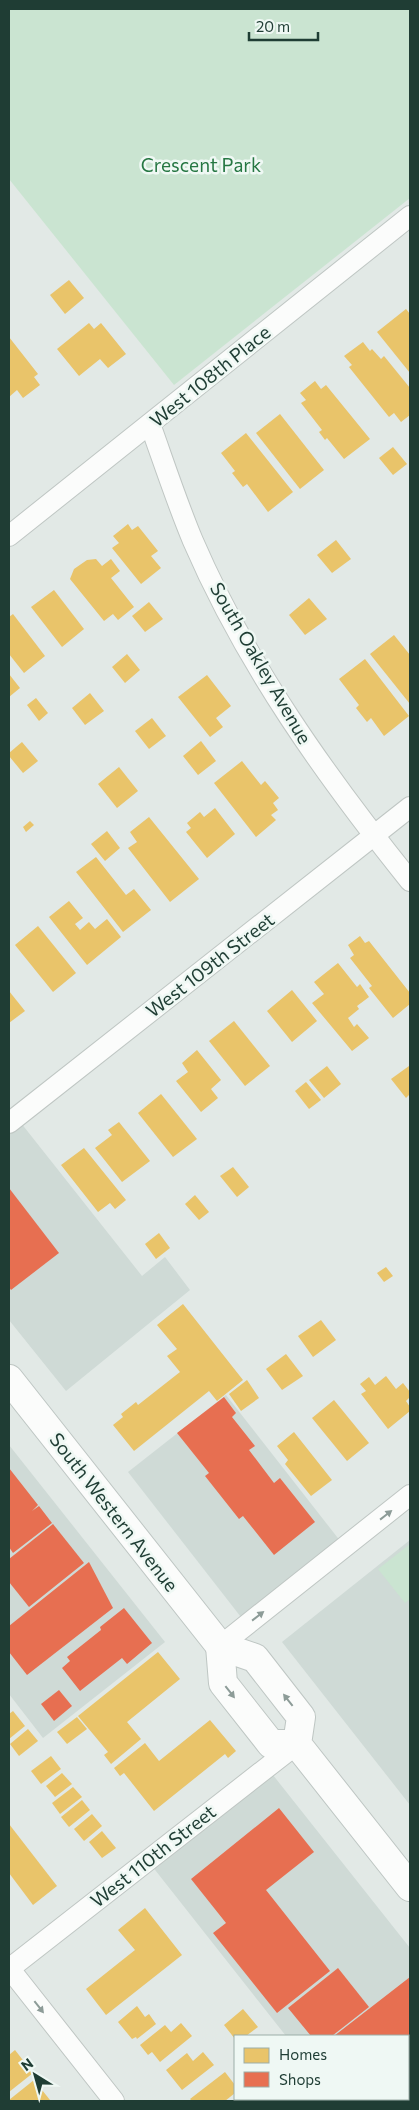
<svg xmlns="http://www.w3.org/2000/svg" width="419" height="2110" font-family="Commissioner,sans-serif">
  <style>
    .built { fill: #cfdad6 }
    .green { fill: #cae4d1 }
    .homes { fill: #e9c46a }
    .shops { fill: #e76f51 }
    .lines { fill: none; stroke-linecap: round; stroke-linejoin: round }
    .street-casing { stroke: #bfc6c3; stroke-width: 22 }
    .secondary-casing { stroke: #bec6c3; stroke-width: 30 }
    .street { stroke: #fbfcfb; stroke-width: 20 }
    .secondary { stroke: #fbfcfb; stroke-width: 28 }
    .oneway { fill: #8d9c98 }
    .labels { text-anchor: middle; stroke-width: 5; stroke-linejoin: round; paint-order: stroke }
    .park-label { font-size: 19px; fill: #267743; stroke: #eff8f4 }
    .street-label { font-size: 19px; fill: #1f3d34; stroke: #eff8f4 }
  </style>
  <rect width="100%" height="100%" fill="#e2e9e6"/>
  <g class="built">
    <path d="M17,1118L142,1276L165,1257L190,1290L66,1391L9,1320V1125Z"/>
    <path d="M226,1395L341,1542L244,1621L128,1472Z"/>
    <path d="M9,1445L165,1642L43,1738L9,1694Z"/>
    <path d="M410,1540V1805L282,1642Z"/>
    <path d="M269,1770L410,1948V2101H337L335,2099H408V2036H286L148,1861Z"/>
  </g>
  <g class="green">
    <path d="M9,9H410V198L174,385L9,179Z"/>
    <path d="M410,1544V1599L405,1603L378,1569Z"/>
  </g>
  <g class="homes">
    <path d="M69,280L84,298L65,314L50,295Z"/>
    <path d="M406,309L410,314V373L377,332Z"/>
    <path d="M89,323L94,329L101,323L126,354L108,368L100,359L79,376L57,349Z"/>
    <path d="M9,337L38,374L34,377L40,385L23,398L17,390L9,397Z"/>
    <path d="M363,342L370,351L372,349L381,359L384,356L410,388V415L401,422L394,413L389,417L349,367L352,365L344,356Z"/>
    <path d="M315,381L321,389L326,385L370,439L344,459L327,438L325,440L319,432L322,430L301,403L306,400L300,393Z"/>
    <path d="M280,414L324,470L300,489L256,433Z"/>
    <path d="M246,433L293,492L268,512L247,484L243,487L232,473L235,471L221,453Z"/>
    <path d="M393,447L407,464L393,475L379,458Z"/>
    <path d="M128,524L132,530L138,526L158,551L151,556L161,568L141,584L112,548L119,543L113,536Z"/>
    <path d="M336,540L351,559L332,573L317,555Z"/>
    <path d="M96,559L102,566L111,559L120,571L111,578L134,607L118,620L113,614L104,621L70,579L74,569L87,560Z"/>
    <path d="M54,590L84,629L62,647L31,607Z"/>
    <path d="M309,598L327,619L305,635L289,615Z"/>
    <path d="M149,602L163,619L145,632L132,616Z"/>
    <path d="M13,614L45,656L24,673L9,654V617Z"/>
    <path d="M394,635L410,655V704L370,654Z"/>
    <path d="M127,654L140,670L125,683L112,667Z"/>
    <path d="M365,659L409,716L384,736L371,718L367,722L356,708L359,705L339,679Z"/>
    <path d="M9,674L20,688L9,697Z"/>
    <path d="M207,675L231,706L216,718L223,727L210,737L178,697Z"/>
    <path d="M90,693L104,711L85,725L72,708Z"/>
    <path d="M36,698L48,713L39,721L27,705Z"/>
    <path d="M152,718L166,736L149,749L135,731Z"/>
    <path d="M201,741L216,761L198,775L183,756Z"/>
    <path d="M22,742L38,761L23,773L9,756V753Z"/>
    <path d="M242,761L261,785L265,781L279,798L273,803L278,810L271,815L276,820L256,837L214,783Z"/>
    <path d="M119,767L138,791L117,808L98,784Z"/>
    <path d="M215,808L235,834L207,858L186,832L191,828L187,823L200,812L204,817Z"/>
    <path d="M149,817L199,879L170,902L128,848L137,842L130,832Z"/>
    <path d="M30,821L34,825L26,832L23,827Z"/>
    <path d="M107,831L120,848L105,861L91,844Z"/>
    <path d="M96,857L126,895L134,889L151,910L123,932L76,872Z"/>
    <path d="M69,901L83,918L75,924L80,930L89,922L95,929L107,919L121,937L87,965L49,917Z"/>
    <path d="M38,926L76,973L53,992L15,945Z"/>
    <path d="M360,936L365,943L369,941L410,993V1004L393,1018L369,988L372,986L350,958L354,955L348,945Z"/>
    <path d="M338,963L357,987L360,984L369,997L357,1006L359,1009L348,1018L354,1027L357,1024L369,1038L352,1051L312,1003L324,994L314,982Z"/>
    <path d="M292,990L317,1021L292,1042L267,1011Z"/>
    <path d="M9,991L25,1011L9,1023Z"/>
    <path d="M234,1021L270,1066L245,1086L209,1041Z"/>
    <path d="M197,1050L221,1080L211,1089L218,1098L201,1112L176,1081L188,1072L182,1063Z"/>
    <path d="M327,1066L341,1084L324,1098L309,1080Z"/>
    <path d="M409,1066L410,1068V1094L406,1098L391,1079Z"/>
    <path d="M306,1082L321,1100L309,1109L295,1091Z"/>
    <path d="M161,1094L197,1139L173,1157L138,1113Z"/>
    <path d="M119,1122L150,1161L122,1182L95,1148L112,1135L108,1130Z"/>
    <path d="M84,1148L126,1200L115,1209L110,1203L98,1212L61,1165Z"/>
    <path d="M233,1167L249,1187L237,1197L220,1176Z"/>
    <path d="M195,1195L209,1212L199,1220L185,1204Z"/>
    <path d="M159,1233L170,1248L156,1259L145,1244Z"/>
    <path d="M386,1267L393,1276L384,1282L377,1273Z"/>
    <path d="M183,1304L243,1380L217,1401L209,1391L134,1451L113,1425L123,1417L121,1414L136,1402L138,1405L180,1372L167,1356L177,1349L157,1325Z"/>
    <path d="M321,1320L336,1340L313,1357L298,1336Z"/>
    <path d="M286,1354L303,1376L282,1390L266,1369Z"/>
    <path d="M386,1376L396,1389L403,1383L410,1392V1397L406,1401L410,1407V1411L388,1429L361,1394L366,1391L360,1384L369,1377L375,1385Z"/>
    <path d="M247,1380L259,1398L241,1411L229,1394Z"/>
    <path d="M334,1400L369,1443L347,1461L312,1418Z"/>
    <path d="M294,1432L332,1480L311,1496L285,1464L288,1460L277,1446Z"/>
    <path d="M158,1652L180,1679L127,1722L141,1739L111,1764L104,1755L108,1752L78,1716Z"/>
    <path d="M13,1711L25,1726L9,1739V1714Z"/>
    <path d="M77,1717L87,1729L67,1744L57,1732Z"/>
    <path d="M210,1720L236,1751L228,1758L225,1754L154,1811L124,1773L120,1776L114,1768L145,1743L159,1761Z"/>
    <path d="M28,1729L38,1741L19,1756L10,1744Z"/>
    <path d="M51,1756L61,1769L41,1784L31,1771Z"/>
    <path d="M62,1773L72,1784L55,1797L46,1786Z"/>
    <path d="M73,1787L82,1797L60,1814L52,1803Z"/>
    <path d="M82,1800L90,1810L69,1827L61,1817Z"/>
    <path d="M92,1814L102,1826L84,1841L74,1829Z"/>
    <path d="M9,1824L57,1886L33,1905L9,1873Z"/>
    <path d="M102,1831L116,1848L102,1858L89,1842Z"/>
    <path d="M145,1908L182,1955L106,2015L86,1989L135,1950L118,1930Z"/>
    <path d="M137,2006L145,2017L149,2014L156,2024L137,2039L136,2037L132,2039L118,2022Z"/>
    <path d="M243,2009L258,2027L246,2036H235V2039L224,2025Z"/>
    <path d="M181,2023L192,2036L160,2062L152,2052L148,2055L140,2045L165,2025L171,2032Z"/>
    <path d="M15,2050L33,2073L9,2092V2055Z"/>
    <path d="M203,2052L214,2065L182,2090L166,2070L187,2053L193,2061Z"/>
    <path d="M225,2072L235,2085V2093L225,2101H192L190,2099Z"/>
    <path d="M34,2080L50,2100L9,2101V2100Z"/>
    <path d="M261,2099H296L298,2101H258Z"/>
  </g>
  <g class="shops">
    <path d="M9,1188L59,1253L11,1290L9,1287Z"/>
    <path d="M224,1397L236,1413L232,1417L255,1446L249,1450L274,1483L280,1478L315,1522L274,1555L243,1516L239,1519L205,1476L209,1473L177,1433Z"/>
    <path d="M9,1468L38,1505L32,1511L39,1506L52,1523L13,1553L9,1547Z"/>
    <path d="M53,1524L84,1563L29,1607L9,1582V1559Z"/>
    <path d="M89,1562L113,1608L27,1675L9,1652V1626Z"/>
    <path d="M124,1608L152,1643L127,1664L122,1658L80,1691L62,1668L70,1661L67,1657L101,1630L100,1627Z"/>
    <path d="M59,1690L72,1706L54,1721L41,1704Z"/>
    <path d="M279,1808L314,1852L266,1890L330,1971L277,2013L213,1933L226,1923L191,1879Z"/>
    <path d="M338,1968L369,2007L332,2036H311L288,2008Z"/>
    <path d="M410,1977V2042L408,2044V2036H334Z"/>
    <path d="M410,2083V2101H387L390,2099H408V2085Z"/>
  </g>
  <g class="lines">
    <g class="street-casing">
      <g id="street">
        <path d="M150,424C164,463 177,503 193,541C247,666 325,775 410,881"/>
        <path d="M9,536L410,216"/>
        <path d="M9,1123L410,807"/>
        <path d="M220,1646L410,1495"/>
        <path d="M9,1968L114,2101"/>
        <path d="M9,1969L297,1744"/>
      </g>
    </g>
    <g class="secondary-casing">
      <g id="secondary">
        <path d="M9,1379L220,1646L255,1658L301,1717L297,1744L410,1887"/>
        <path d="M220,1646L223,1683L271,1744H297"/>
      </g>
    </g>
    <use href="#street" class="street"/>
    <use href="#secondary" class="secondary"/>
  </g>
  <defs><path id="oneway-solid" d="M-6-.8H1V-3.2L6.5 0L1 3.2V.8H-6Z" transform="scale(1.25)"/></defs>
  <g class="oneway">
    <use href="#oneway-solid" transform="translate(386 1515) rotate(-38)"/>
    <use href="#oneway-solid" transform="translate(258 1616) rotate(-38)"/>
    <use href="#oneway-solid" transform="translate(230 1692) rotate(52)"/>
    <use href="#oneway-solid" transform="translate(288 1700) rotate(-128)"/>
    <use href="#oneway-solid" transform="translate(39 2007) rotate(52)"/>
  </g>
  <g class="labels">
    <g class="park-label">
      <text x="201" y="172">Crescent Park</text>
    </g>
    <g class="street-label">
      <text transform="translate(210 376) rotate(-39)" y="7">West 108th Place</text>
      <text transform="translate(261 663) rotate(60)" y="7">South Oakley Avenue</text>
      <text transform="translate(210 965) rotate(-38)" y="7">West 109th Street</text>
      <text transform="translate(114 1512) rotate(52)" y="7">South Western Avenue</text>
      <text transform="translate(153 1856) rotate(-38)" y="7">West 110th Street</text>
    </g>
  </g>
  <rect width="419" height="2110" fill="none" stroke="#1f3d34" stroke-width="20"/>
  <rect x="234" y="2035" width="175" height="65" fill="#eff8f4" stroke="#9cada7"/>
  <rect x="244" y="2048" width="25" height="15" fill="#e9c46a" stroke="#9cada7"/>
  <text x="279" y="2060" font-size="15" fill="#1f3d34">Homes</text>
  <rect x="244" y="2072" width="25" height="15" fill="#e76f51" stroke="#9cada7"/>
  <text x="279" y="2085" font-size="15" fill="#1f3d34">Shops</text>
  <g transform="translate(35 2075) rotate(323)" stroke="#eff8f4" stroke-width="4" paint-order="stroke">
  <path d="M0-4L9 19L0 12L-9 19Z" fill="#1f3d34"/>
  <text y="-8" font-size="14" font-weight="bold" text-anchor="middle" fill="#1f3d34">N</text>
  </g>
  <path d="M249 32v8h69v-8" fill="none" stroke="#1f3d34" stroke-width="2.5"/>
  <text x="256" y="32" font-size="15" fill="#1f3d34" stroke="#eff8f4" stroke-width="4" paint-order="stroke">20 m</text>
</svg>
